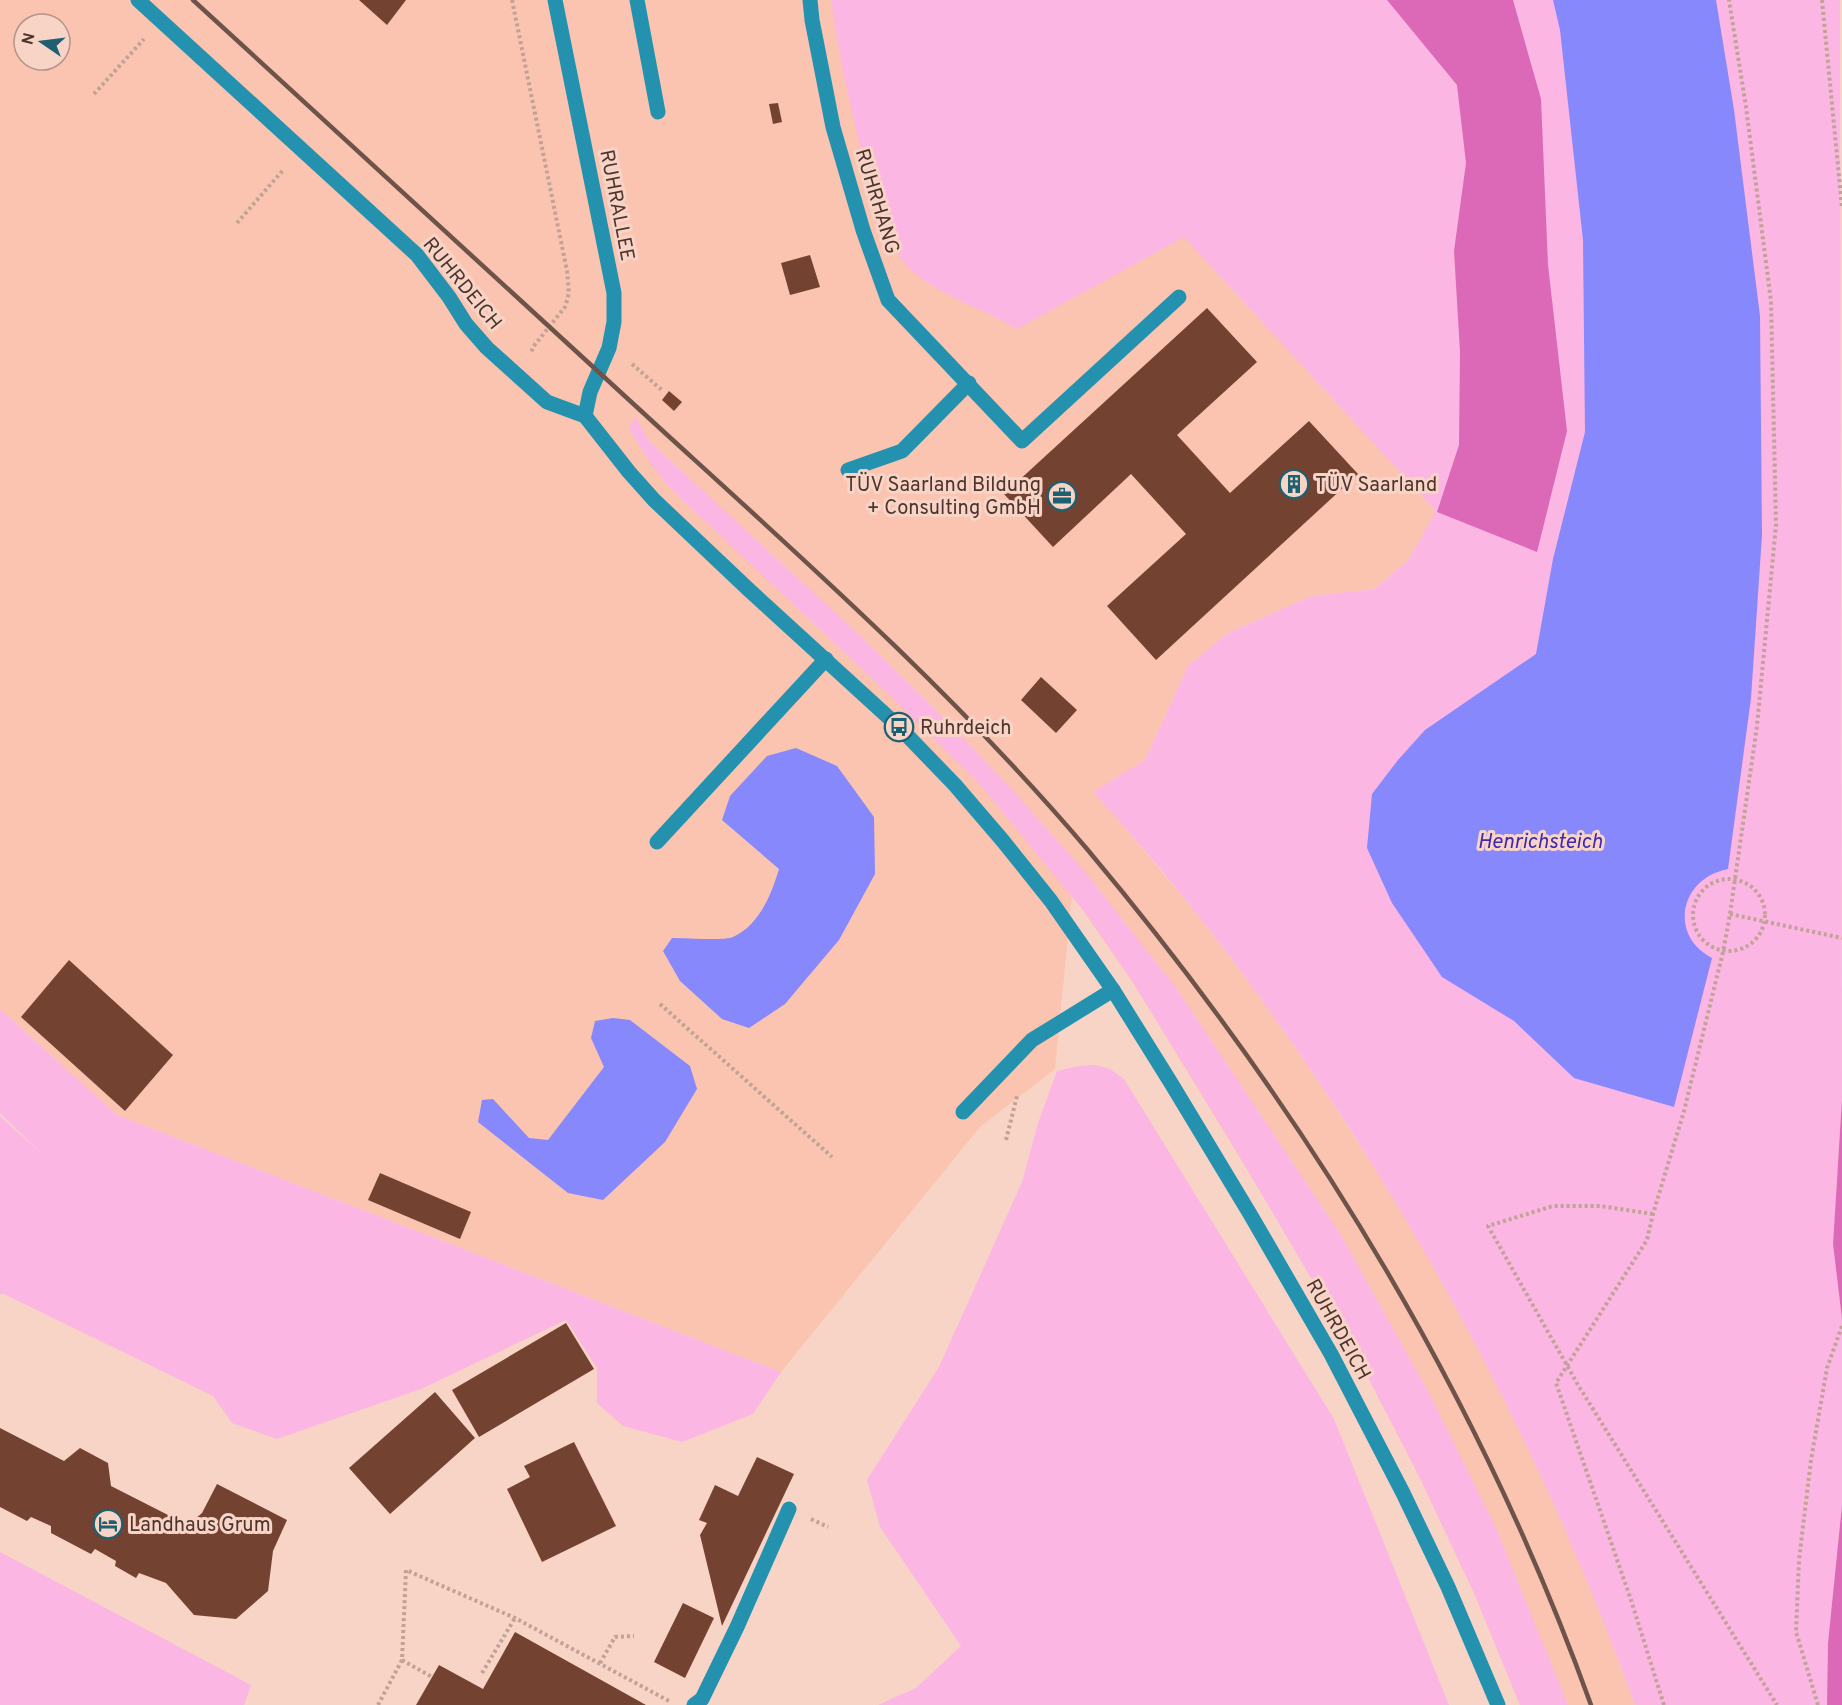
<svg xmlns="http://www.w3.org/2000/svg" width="1842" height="1705" font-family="Overpass,sans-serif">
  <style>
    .built { fill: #fac4b1; fill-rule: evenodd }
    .green { fill: #fbb6e3 }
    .forest { fill: #db69b8 }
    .water { fill: #8688fc }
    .building { fill: #744231 }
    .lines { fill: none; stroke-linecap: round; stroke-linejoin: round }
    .path { stroke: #c2a296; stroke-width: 4; stroke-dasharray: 3 3; stroke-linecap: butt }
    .minor { stroke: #2492af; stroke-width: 15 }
    .rail { stroke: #6e534a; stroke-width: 4.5 }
    .labels { text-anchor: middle; stroke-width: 6; stroke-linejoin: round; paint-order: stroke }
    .street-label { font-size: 20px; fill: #4d352d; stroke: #f8d4c7 }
    .poi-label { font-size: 20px; fill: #4d352d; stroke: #f8d4c7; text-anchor: start }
    .water-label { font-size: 21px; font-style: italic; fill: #3f29b0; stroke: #f8d4c7 }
  </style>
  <rect width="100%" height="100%" fill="#f8d4c7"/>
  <path class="built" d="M0,0H1387L1437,512L1409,559L1375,589L1312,596L1228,633L1188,666L1145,760L1094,792L1121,823L1193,909L1260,997L1323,1088L1383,1181L1440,1277L1492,1374L1541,1473L1588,1579L1635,1705H1520L1474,1593L1419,1476L1358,1358L1279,1222L1134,984L1072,895L1055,1069L980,1127L781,1372L117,1115L0,1009ZM24,24H60V60H24Z"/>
  <g class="green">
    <path d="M831,0H1840L1842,1099L1833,1244L1842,1319V1505L1828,1643L1827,1705H1635C1562,1502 1466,1311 1350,1129C1273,1011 1189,896 1093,792L1145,760L1188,666L1228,633L1312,596L1375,589L1409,559L1436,511L1184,237L1017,329C986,310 934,293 910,269C887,246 879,213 870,183C853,122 840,62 831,0Z"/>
    <path d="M635,416L649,441L853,629L933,707L1009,786L1086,873L1177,989L1341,1235L1430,1395L1496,1528L1568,1705H1520L1474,1593L1419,1476L1358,1358L1231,1142L1134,984L1087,915L978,782L878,684L672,490L651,464L629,429Z"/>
    <path d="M0,1009L117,1115L781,1372L753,1414L682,1442L623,1426L597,1403V1368L566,1320L421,1389L277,1439L232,1423L213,1396L4,1294H0V1116L48,1160L0,1113Z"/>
    <path d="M1095,1065L1110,1069L1124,1079L1334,1419L1449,1705H878L916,1688L961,1646L880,1527L867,1480L939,1367L1022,1182L1038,1123L1057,1071L1079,1066Z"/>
    <path d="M0,1552L251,1685L244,1705H0Z"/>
  </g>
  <g class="forest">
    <path d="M1387,0H1513L1541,99L1548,265L1567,431L1537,552L1437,512L1459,445L1460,352L1454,251L1466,163L1457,85Z"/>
    <path d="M1842,1099V1319L1833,1244Z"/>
    <path d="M1842,1505V1705H1827L1828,1643Z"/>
  </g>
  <g class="water">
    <path d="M1553,0H1716L1734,110L1760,316L1762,535L1751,698L1728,869C1680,878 1668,935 1712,958L1674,1107L1574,1078L1514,1021L1442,977L1392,903L1367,848L1372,794L1398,760L1425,730L1536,654L1553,559L1585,432L1583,240L1560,30Z"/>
    <path d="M796,748L837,766L874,817L875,874L839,940L785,1004L749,1028L722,1019L680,981L663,951L672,938C685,938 725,941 733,937C759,926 772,893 779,869L722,820L730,796L767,756Z"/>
    <path d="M613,1018L630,1020L690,1066L697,1089L665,1142L603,1200L568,1193L478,1122L482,1100L493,1099L529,1138L548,1140L604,1067L591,1038L595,1021Z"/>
  </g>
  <g class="building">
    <path d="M359,0H406L387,25Z"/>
    <path d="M778,103L782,122L773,124L769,104Z"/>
    <path d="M810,255L820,287L790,295L781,263Z"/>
    <path d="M1207,308L1257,362L1177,435L1230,493L1309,421L1358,474L1156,660L1107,606L1186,534L1131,474L1053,547L1004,494Z"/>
    <path d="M669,391L682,402L674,411L662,400Z"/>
    <path d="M1041,677L1077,710L1056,733L1021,700Z"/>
    <path d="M69,960L173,1055L125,1111L21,1017Z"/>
    <path d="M380,1173L471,1212L460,1239L368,1200Z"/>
    <path d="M566,1323L594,1369L479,1437L452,1390Z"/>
    <path d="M435,1392L475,1438L390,1514L349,1468Z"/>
    <path d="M0,1428L64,1461L80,1448L108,1463L111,1486L170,1516L167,1522L181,1531L202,1513L217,1484L287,1520L273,1551L268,1591L236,1619L194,1615L166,1583L139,1573L136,1578L115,1566L116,1561L95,1549L91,1554L51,1533V1526L31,1517L27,1521L0,1507Z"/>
    <path d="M574,1442L616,1526L542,1562L507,1489L530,1477L524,1466Z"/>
    <path d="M757,1457L794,1474L722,1626L700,1535L707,1523L699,1520L715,1485L738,1496Z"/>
    <path d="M683,1603L714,1618L685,1678L654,1662Z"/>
    <path d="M515,1632L646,1705H416L439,1665L483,1689Z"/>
  </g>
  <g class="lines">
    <g class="path">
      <path d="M512,0L567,271L569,293L565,307L533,347L531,353"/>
      <path d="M1822,0L1842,208"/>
      <path d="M94,94L144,39"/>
      <path d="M237,223L284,169"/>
      <path d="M632,364L663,391"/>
      <circle cx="1729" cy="915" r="36"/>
      <path d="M1730,914L1842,938"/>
      <path d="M660,1004L832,1157"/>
      <path d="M1006,1140L1017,1096"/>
      <path d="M1653,1214L1600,1206H1553L1488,1226L1578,1385L1777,1705"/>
      <path d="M811,1519L828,1527"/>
      <path d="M402,1660L432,1677"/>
      <path d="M600,1663L615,1637L634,1636"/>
      <path d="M482,1673L515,1618"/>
      <path d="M378,1705L402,1660L406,1570L515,1618L669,1701"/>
      <path d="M1664,1705L1631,1600L1556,1383L1647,1240L1653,1214L1684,1111L1723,952L1730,914L1757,726L1776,525L1771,301L1746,107L1729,0"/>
      <path d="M1818,1705L1796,1632L1799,1560L1811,1460L1827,1368L1842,1326"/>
    </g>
    <g class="minor">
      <path d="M138,0L417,255L449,297L466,324L487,348L547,402L585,416L629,472L654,500L748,589L899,727L955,785L1003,841L1051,901L1113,990L1171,1083L1250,1214L1331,1354L1403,1493L1448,1587L1498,1705"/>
      <path d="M555,0L614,293V322L609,348L590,392L585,416"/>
      <path d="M637,0L658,112"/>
      <path d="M810,0L812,20L833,127L863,230L888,300L1022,441L1179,297"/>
      <path d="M848,470L902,451L969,383"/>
      <path d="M657,842L826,659"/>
      <path d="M963,1112L1032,1040L1113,990"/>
      <path d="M694,1705L702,1699L737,1627L789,1509"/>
    </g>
    <path class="rail" d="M193,0C350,144 507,288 664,432C810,565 959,698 1087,849C1301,1104 1478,1391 1591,1705"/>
  </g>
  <defs>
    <g id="building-ring" transform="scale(1.5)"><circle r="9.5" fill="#f8d4c7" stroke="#1c6072" stroke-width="1.5"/><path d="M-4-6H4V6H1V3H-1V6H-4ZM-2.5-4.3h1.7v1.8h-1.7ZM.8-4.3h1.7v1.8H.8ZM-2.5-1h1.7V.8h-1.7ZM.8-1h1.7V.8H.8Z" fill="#1c6072"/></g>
    <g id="office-ring" transform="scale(1.5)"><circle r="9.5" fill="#f8d4c7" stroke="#1c6072" stroke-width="1.5"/><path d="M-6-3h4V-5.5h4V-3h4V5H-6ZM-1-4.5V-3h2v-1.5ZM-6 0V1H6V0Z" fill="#1c6072"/></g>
    <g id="bus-ring" transform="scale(1.5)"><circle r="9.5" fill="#f8d4c7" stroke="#1c6072" stroke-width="1.5"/><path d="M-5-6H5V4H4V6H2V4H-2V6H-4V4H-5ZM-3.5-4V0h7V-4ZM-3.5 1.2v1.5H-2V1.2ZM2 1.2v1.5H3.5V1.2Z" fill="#1c6072"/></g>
    <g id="hotel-ring" transform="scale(1.5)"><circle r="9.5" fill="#f8d4c7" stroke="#1c6072" stroke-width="1.5"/><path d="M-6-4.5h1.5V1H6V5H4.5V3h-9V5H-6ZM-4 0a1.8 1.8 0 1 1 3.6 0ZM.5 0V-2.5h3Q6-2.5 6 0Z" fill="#1c6072"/></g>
  </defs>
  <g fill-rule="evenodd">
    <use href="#building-ring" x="1294" y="484"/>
    <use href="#office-ring" x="1062" y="496"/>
    <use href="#bus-ring" x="899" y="727"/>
    <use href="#hotel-ring" x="108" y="1524"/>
  </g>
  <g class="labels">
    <g class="street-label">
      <text transform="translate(878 201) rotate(73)" y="7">RUHRHANG</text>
      <text transform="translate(618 205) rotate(79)" y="7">RUHRALLEE</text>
      <text transform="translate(463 283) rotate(51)" y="7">RUHRDEICH</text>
      <text transform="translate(1339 1329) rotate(61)" y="7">RUHRDEICH</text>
    </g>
    <g class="poi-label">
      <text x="1041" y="491" text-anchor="end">TÜV Saarland Bildung<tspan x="1041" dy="23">+ Consulting GmbH</tspan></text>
      <text x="1315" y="491">TÜV Saarland</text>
      <text x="920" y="734">Ruhrdeich</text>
      <text x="129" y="1531">Landhaus Grum</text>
    </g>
    <g class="water-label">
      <text x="1540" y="848">Henrichsteich</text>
    </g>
  </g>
  <g transform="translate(42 42) rotate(284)"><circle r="28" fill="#f8d4c7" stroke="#b49489" stroke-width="1.5"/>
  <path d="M0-4.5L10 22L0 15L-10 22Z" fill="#1c6072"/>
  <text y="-9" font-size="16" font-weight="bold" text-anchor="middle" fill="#4d352d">N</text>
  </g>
</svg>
